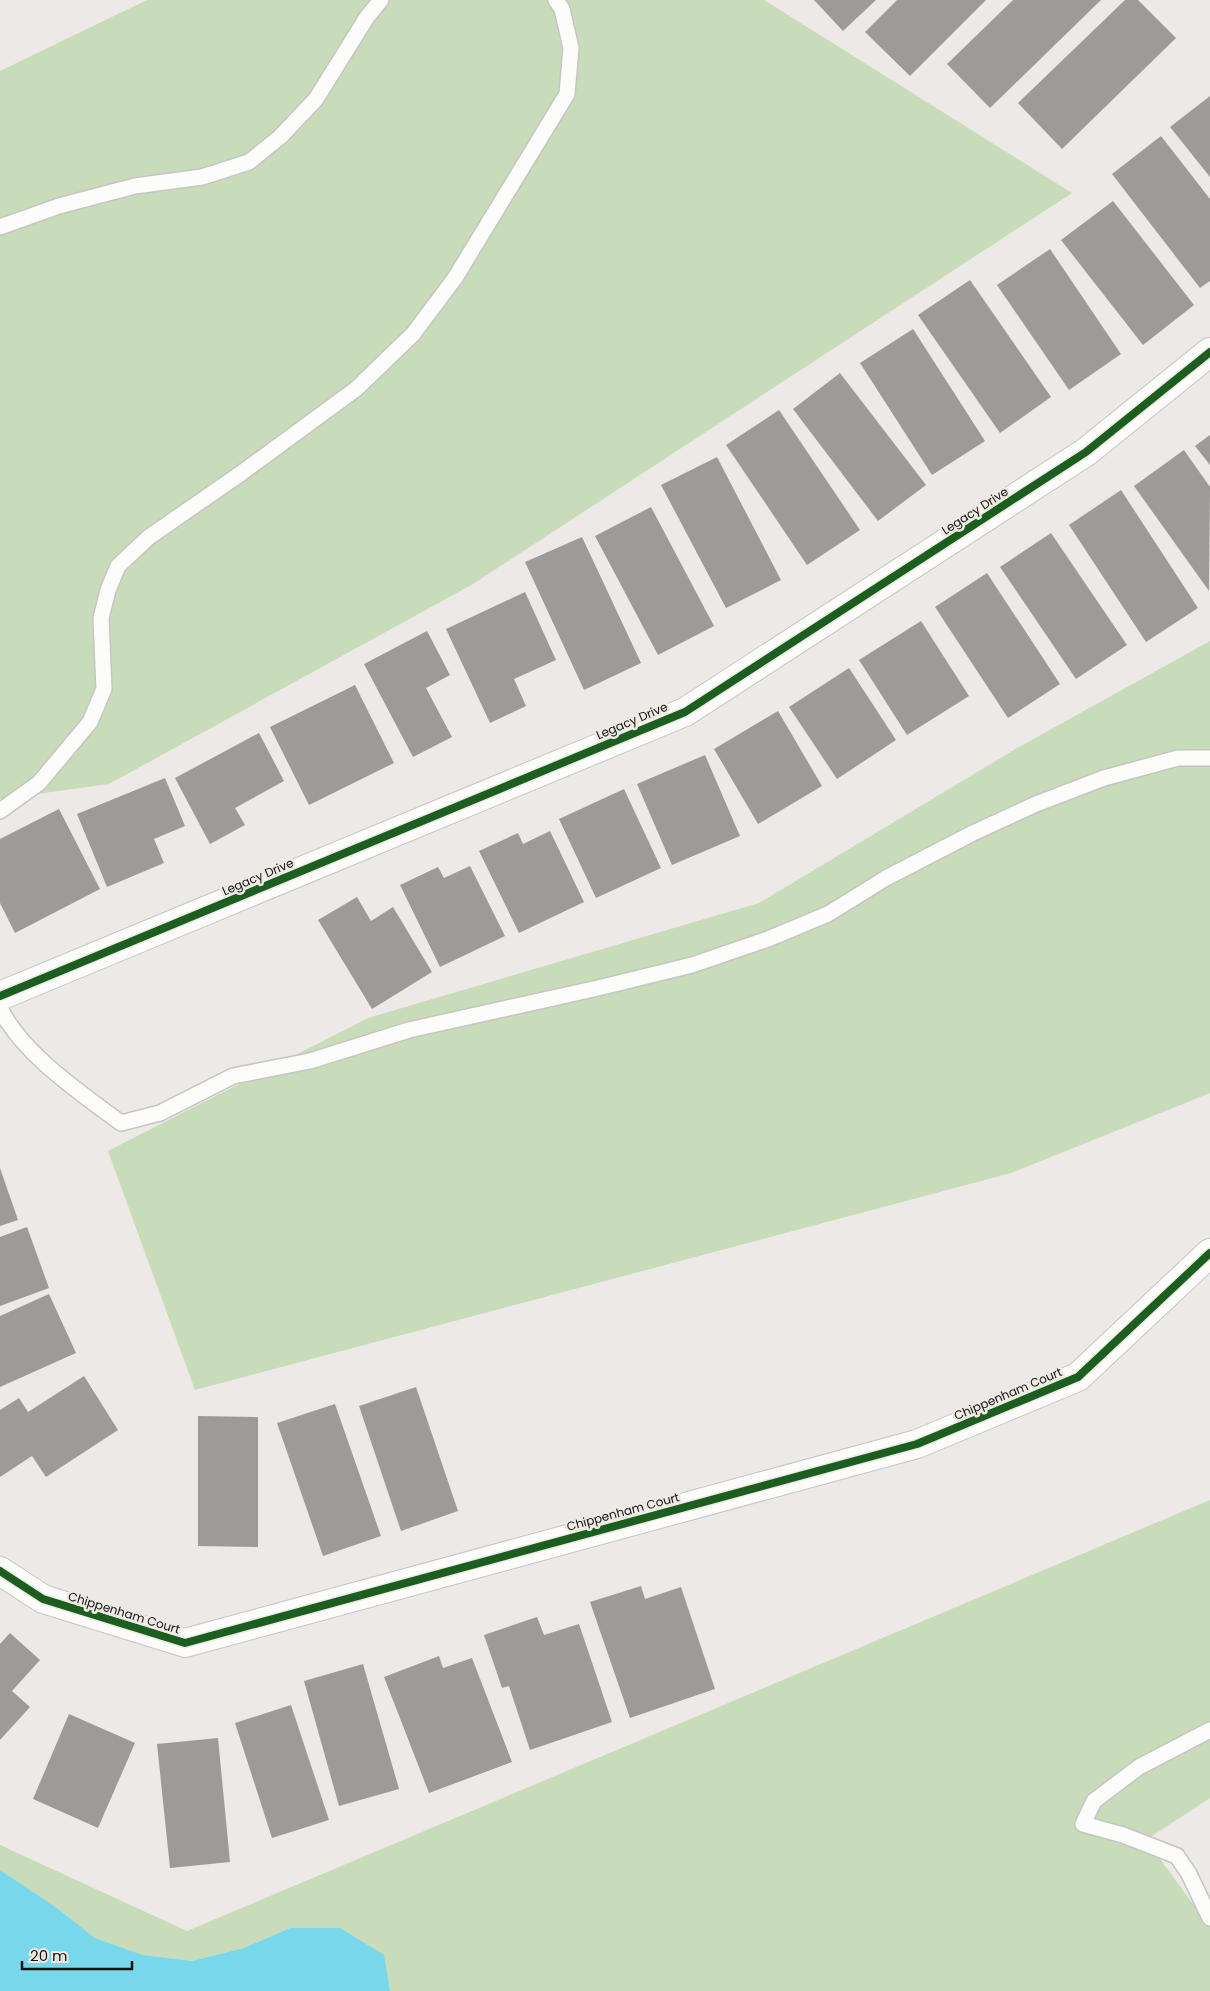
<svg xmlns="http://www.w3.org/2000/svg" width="1210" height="1991" font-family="Poppins,sans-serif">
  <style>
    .green { fill: #c8dcb9 }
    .water { fill: #79d7eb }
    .building { fill: #9d9b99 }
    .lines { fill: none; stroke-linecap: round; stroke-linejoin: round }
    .lane-casing { stroke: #c7c5c3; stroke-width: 18 }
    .street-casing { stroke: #c7c5c3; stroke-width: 30 }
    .lane { stroke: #fcfcfb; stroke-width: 15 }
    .street { stroke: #fcfcfb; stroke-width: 28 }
    .cycleway-casing { stroke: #eeeae4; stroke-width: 11 }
    .cycleway { stroke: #1b5e20; stroke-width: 8 }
    .labels { text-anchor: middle; stroke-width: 5; stroke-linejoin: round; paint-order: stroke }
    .street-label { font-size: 12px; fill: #141311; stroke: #eeeae4 }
  </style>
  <rect width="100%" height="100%" fill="#ece9e6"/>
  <g class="green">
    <path d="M147,0H764L1072,193L473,584L109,784L0,799V71Z"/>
    <path d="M1210,641V1093L1011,1173L195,1390L108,1151L368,1018L759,903L1019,747Z"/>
    <path d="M1210,1500V1798L1146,1840L1210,1927V1991H390L383,1955L290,1928L244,1948L192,1961L143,1955L95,1938L57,1908L0,1870V1845L187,1931Z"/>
  </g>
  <path class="water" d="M0,1870L57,1908L95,1938L143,1955L192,1961L244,1948L290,1928H340L384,1955L390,1991H0Z"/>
  <g class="building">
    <path d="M814,0H876L843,31Z"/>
    <path d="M897,0H986L910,76L865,32Z"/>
    <path d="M1013,0H1101L990,108L947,64Z"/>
    <path d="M1125,0H1138L1176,38L1062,149L1018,103Z"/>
    <path d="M1210,96V177L1170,127Z"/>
    <path d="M1161,136L1210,199V281L1200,288L1112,174Z"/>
    <path d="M1113,201L1194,305L1143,345L1061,240Z"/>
    <path d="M1050,249L1121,354L1069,390L997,285Z"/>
    <path d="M970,280L1051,397L1000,433L918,315Z"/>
    <path d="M913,329L985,441L932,475L860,363Z"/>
    <path d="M840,373L926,485L878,521L793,409Z"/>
    <path d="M779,410L860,530L807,565L726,445Z"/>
    <path d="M1210,435V465L1195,446Z"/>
    <path d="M1184,450L1210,487L1209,591L1134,486Z"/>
    <path d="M717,457L781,580L726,608L661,485Z"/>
    <path d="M1121,490L1198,608L1146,642L1069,525Z"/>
    <path d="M651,507L714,626L658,655L595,536Z"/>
    <path d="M1051,533L1127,645L1076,679L1000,567Z"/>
    <path d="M582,537L641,663L584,690L525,562Z"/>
    <path d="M987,573L1060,684L1008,718L935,607Z"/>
    <path d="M525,592L556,660L514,679L526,706L490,723L446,629Z"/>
    <path d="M921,621L969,696L907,735L859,660Z"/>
    <path d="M427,631L450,675L426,688L452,737L413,757L364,664Z"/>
    <path d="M849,668L896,740L837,779L789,707Z"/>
    <path d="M355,685L394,763L309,805L270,727Z"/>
    <path d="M778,711L822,786L758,824L714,749Z"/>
    <path d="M259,733L284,781L235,808L245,825L210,844L175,778Z"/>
    <path d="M705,755L740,836L672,865L637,784Z"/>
    <path d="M165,778L185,826L154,839L164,863L107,887L77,814Z"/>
    <path d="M624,789L661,868L596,898L559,819Z"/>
    <path d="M59,809L100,889L15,933L0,903V839Z"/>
    <path d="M550,831L584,902L519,933L479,851L518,833L523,844Z"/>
    <path d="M470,866L505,936L440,967L400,885L438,867L444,878Z"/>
    <path d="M357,897L371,921L393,907L432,972L372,1009L318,920Z"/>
    <path d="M0,1168L18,1220L0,1226Z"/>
    <path d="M27,1227L49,1288L0,1306V1237Z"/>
    <path d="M49,1294L76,1353L0,1387V1316Z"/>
    <path d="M84,1376L118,1430L46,1477L32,1456L0,1477V1410L19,1398L28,1412Z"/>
    <path d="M416,1387L458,1511L401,1531L359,1406Z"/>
    <path d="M335,1404L381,1536L323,1556L277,1423Z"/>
    <path d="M198,1416L258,1417V1547L198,1546Z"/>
    <path d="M641,1586L645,1599L681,1587L715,1689L630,1718L590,1602Z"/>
    <path d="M537,1617L544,1635L579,1624L612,1722L530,1750L509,1686L502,1688L484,1635Z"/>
    <path d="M10,1633L40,1660L12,1691L30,1707L0,1740V1644Z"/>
    <path d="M439,1656L443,1668L472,1658L512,1762L429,1793L384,1677Z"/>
    <path d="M363,1664L399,1789L339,1806L304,1681Z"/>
    <path d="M291,1705L329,1820L272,1838L235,1723Z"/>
    <path d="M69,1714L135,1743L98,1828L33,1799Z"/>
    <path d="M218,1738L230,1862L170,1868L157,1744Z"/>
  </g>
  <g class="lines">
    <g class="lane-casing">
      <g id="lane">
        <path d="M0,227L59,206L135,186L202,177L249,162L280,137L316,99L367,17L381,0"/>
        <path d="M0,811L39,783L90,722L104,689L101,618L108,590L118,566L149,537L240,474L356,389L413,334L455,278L567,94L571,48L562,9L556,0"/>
        <path d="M0,1008C22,1054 81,1093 121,1123L160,1113L233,1076L310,1061L409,1030L598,988L692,965L768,939L828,914L886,878L973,833L1036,804L1104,778L1178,758H1210"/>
        <path d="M1210,1730L1139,1767L1094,1801L1083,1824L1123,1835L1177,1856L1189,1874L1210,1918"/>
      </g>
    </g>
    <g class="street-casing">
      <g id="street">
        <path d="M0,996L685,712L1086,452L1210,352"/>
        <path d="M0,1571L43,1599L185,1643L917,1444L1078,1377L1210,1253"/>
      </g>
    </g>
    <use href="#lane" class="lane"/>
    <use href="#street" class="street"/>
    <g class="cycleway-casing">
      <g id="cycleway">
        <path d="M0,996L685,712L1086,452L1210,352"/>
        <path d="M0,1571L43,1599L185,1643L917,1444L1078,1377L1210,1253"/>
      </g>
    </g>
    <use href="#cycleway" class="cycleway"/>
  </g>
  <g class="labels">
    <g class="street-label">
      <text transform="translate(975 511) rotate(-33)" y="4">Legacy Drive</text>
      <text transform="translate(632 721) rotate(-23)" y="4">Legacy Drive</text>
      <text transform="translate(258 877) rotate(-23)" y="4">Legacy Drive</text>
      <text transform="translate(1008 1394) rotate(-23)" y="4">Chippenham Court</text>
      <text transform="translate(623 1512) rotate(-15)" y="4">Chippenham Court</text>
      <text transform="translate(124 1613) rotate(17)" y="4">Chippenham Court</text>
    </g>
  </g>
  <path d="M22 1961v8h110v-8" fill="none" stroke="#141311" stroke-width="2.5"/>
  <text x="30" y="1961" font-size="15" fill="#141311" stroke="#eeeae4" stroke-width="4" paint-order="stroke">20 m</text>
</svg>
